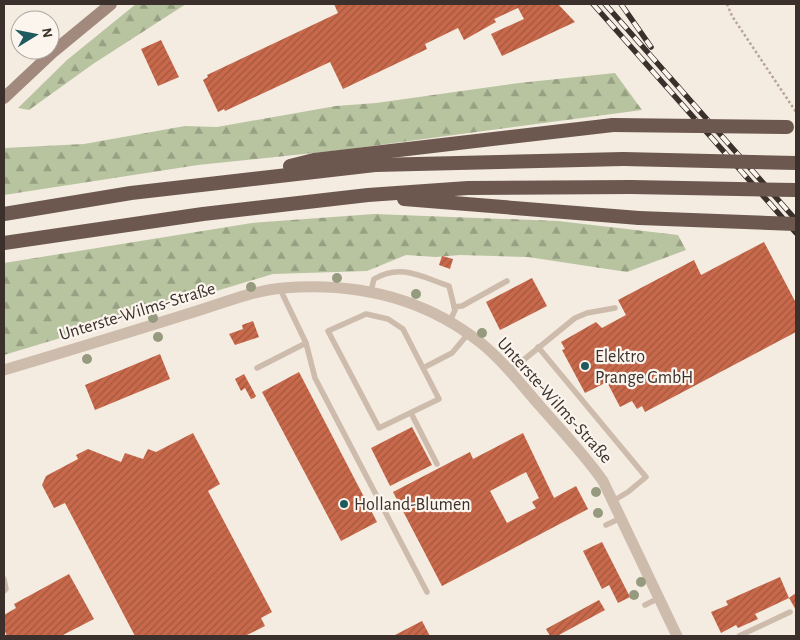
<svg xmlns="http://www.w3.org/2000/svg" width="800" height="640" font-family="'Alegreya Sans',sans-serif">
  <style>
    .forest { fill: url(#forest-firs) }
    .building { fill: url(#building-hatch); fill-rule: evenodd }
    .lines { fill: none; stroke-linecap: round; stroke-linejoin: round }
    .path { stroke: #b9a596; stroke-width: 2.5; stroke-dasharray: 2.5 2.5; stroke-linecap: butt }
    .service { stroke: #cdbbac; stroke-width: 5.5 }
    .minor { stroke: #cdbbac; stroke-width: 11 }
    .secondary { stroke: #a18a7d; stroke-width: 12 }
    .trunk { stroke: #6c584f; stroke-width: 14 }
    .rail-casing { stroke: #3b302b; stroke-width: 5.5 }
    .rail { stroke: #fbf5ee; stroke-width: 4; stroke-dasharray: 11; stroke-linecap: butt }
    .trunk-bridge { stroke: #6c584f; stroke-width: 14 }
    .tree { fill: #969b7f }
    .poi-dot { fill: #1f5a5e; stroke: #fbf5ee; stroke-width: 2 }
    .labels { text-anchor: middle; stroke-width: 4.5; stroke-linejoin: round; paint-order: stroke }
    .street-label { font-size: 18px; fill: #3b302b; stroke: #fbf5ee }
    .poi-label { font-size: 18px; fill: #3b302b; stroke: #fbf5ee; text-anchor: start }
  </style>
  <defs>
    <pattern id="forest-firs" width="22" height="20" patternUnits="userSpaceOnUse" patternTransform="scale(1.25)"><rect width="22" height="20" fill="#b8c4a0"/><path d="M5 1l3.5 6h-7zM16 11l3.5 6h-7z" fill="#97a083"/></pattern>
    <pattern id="building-hatch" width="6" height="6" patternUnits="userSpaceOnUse" patternTransform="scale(1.25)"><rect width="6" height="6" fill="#c8694b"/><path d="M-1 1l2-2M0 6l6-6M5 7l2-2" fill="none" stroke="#a4573f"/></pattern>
  </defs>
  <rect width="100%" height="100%" fill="#f4ebe1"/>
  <g class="forest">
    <path d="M136,4H186L93,64L29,110L18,108L67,60Z"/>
    <path d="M615,73L642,110L342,150L198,165L4,195V148L84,144L185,126L217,127L336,106L376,103L519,83Z"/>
    <path d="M374,214L558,221L678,235L686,250L627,272L528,257L460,255L436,257L406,255L367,271L273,274L4,355V263L252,223Z"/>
  </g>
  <g class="building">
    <path d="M334,4H558L575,22L502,56L491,34L524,19L518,8L494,19L496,22L464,40L458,28L425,44L427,49L343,89L330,62L225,111L224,109L218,112L203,80L208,77L207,75L338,13Z"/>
    <path d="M161,40L179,77L158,86L141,49Z"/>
    <path d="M764,242L796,303V332L645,412L642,406L637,409L632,401L620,407L607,382L585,393L562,350L565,349L561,342L596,322L602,328L626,315L618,300L694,260L701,275Z"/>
    <path d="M442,256L453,259L450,269L439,265Z"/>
    <path d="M532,278L547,306L500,330L486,302Z"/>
    <path d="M253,321L259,337L235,345L229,334L243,329L242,325Z"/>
    <path d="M160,354L170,379L95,410L85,385Z"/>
    <path d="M299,372L377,522L341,541L262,392Z"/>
    <path d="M244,374L256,396L254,398L251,399L245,388L241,391L235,379Z"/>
    <path d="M412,427L432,465L390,486L371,448Z"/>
    <path d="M193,433L220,484L208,491L272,612L261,618L265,626L245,636H135L65,503L54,508L42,485L46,476L78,459L76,455L88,449L121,462L125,453L143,459L148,449L156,452Z"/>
    <path d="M523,433L554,498L576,486L588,509L442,586L393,492L470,452L473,459ZM526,472L539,498L532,502L536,508L507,523L490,491Z"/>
    <path d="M602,542L630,597L618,603L609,585L602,589L583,551Z"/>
    <path d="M69,574L94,619L61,636H7L4,629V615L16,608L14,604Z"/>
    <path d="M780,577L789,598L755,614L758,619L738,628L736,625L721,633L711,612L728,605L726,601Z"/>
    <path d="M796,593V610L789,598Z"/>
    <path d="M599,600L605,610L557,636H550L546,629Z"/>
    <path d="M422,621L430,636H393Z"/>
  </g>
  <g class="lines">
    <path class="path" d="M727,4L732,16L796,112"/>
    <g class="service">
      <path d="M280,289L306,343L315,378L427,592"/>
      <path d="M371,291L374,279C401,263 422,277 449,286L455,310L450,321"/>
      <path d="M454,307L462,306L507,281"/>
      <path d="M538,347L646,477L628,492L613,501"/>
      <path d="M257,368L306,343"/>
      <path d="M423,368L403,329L388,319L366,314L328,331L379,428L439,399L423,368L452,353L468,334"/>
      <path d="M510,371L575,318L587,313L615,308"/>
      <path d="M411,413L437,464"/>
      <path d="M606,525L621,518"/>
      <path d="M4,579L6,589L4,591"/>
      <path d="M645,605L659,598"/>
      <path d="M739,636L790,612"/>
    </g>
    <path class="minor" d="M4,370C64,352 124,334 184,315C216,306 249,291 283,288C355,282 423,297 481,343C503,361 521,384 540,406C562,431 584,454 603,481L677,636"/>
    <path class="secondary" d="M4,98L54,51L111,4"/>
    <g class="trunk">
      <path d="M290,166L314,160L613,125"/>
      <path d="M404,199L639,218"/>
      <path d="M4,214L131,193L375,165L623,159"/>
      <path d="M4,243L203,214L368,195L468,188L631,187"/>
    </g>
    <g class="rail-casing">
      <g id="rail">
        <path d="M593,4L796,233"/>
        <path d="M605,4L796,220"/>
        <path d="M621,4L651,47"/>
      </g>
    </g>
    <use href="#rail" class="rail"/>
    <g class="trunk-bridge">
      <path d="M613,125L787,127"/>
      <path d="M623,159L796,163"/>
      <path d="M631,187L796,190"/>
      <path d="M639,218L796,224"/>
    </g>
  </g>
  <g class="tree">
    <circle cx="337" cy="278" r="5"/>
    <circle cx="251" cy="287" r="5"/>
    <circle cx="416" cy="294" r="5"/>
    <circle cx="153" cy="318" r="5"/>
    <circle cx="482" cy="333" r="5"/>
    <circle cx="158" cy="337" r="5"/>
    <circle cx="87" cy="359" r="5"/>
    <circle cx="596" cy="492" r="5"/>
    <circle cx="598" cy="513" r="5"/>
    <circle cx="641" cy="582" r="5"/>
    <circle cx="634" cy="595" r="5"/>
  </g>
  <g class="poi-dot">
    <circle cx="585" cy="366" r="5"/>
    <circle cx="344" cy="504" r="5"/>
  </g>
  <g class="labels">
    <g class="street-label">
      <text transform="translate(137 311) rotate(-17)" y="6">Unterste-Wilms-Straße</text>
      <text transform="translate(555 400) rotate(48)" y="6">Unterste-Wilms-Straße</text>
    </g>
    <g class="poi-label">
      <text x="595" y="362">Elektro<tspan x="595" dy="21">Prange GmbH</tspan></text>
      <text x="354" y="510">Holland-Blumen</text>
    </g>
  </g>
  <rect width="800" height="640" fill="none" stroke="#3b302b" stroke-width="10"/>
  <g transform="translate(35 35) rotate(80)"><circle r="24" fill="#fbf5ee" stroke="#aea6a0"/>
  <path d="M0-4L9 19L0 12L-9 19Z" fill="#1f5a5e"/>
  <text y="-8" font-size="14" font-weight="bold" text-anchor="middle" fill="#3b302b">N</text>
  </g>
</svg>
